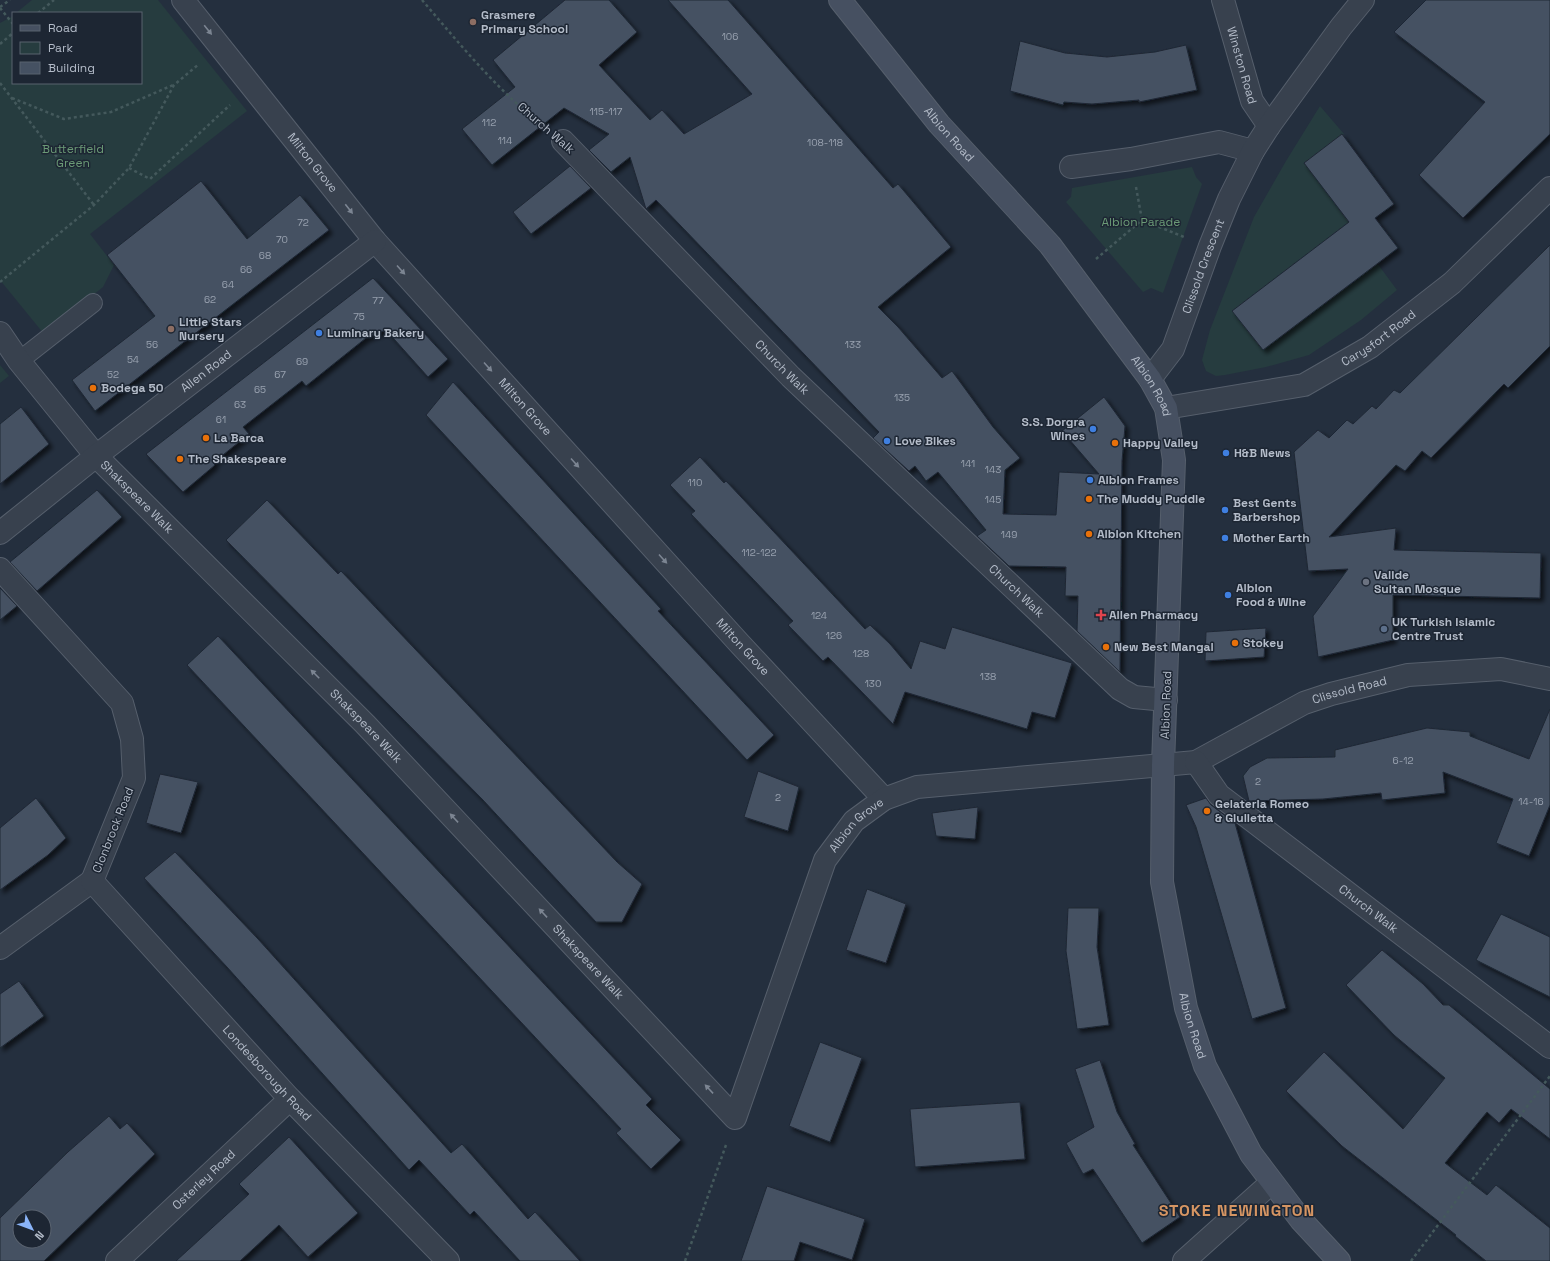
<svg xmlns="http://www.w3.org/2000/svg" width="1550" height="1261" font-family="'Space Grotesk',sans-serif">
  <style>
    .green { fill: #263c3f }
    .building { fill: #455162; stroke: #1f2835; fill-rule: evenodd; filter: url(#shadow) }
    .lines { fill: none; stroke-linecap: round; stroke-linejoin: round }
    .lane-casing { stroke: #565f6c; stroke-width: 20 }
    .street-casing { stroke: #565f6c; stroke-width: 24 }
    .secondary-casing { stroke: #565f6c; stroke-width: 24 }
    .path { stroke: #44595c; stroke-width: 2.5; stroke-dasharray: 3 3; stroke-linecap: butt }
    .lane { stroke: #38414e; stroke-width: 18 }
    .street { stroke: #38414e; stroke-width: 22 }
    .secondary { stroke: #465061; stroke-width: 22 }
    .oneway { fill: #7c8592 }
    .education-dot { fill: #8d6e63; stroke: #1d2633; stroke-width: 1.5 }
    .shop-dot { fill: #3f7fe0; stroke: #1d2633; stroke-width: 1.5 }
    .food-dot { fill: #e8710a; stroke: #1d2633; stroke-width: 1.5 }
    .worship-dot { fill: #6b7280; stroke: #1d2633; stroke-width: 1.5 }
    .health-dot { fill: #e0444e; stroke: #1d2633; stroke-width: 1.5 }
    .service-dot { fill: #5c6f8a; stroke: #1d2633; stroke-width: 1.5 }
    .labels { text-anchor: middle; stroke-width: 3; stroke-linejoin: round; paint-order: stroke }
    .number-label { font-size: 10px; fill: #98a1af }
    .poi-label { font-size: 12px; font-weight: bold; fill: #b4bcc9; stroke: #1d2633; text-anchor: start }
    .street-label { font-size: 12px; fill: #b4bcc9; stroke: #1d2633 }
    .park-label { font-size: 12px; fill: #6b9a76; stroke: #1d2633 }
    .district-label { font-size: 16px; font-weight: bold; letter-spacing: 1px; fill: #d59563; stroke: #1d2633 }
  </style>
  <defs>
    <filter id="shadow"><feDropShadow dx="3.5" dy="3.5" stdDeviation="2" flood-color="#0009"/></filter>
  </defs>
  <rect width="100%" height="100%" fill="#242f3e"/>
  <g class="green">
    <path d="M32,0H158L247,111L90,234L114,265L103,287L44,334L0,280V23L13,16V83H141V13H16Z"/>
    <path d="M1320,106L1344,134L1304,163L1349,222L1233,311L1263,350L1377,263L1397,290L1361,320L1309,355L1266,367L1225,375L1216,376L1206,371L1202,360L1210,330L1254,217L1286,161Z"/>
    <path d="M1192,167L1196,177L1202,184L1163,293L1151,288L1143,292L1066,202L1071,197L1072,188Z"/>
    <path d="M0,365L9,376L0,383Z"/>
  </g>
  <g class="building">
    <path d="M565,0H609L637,32L599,65L650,120L662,110L684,134L752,94L668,0H728L893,188L898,184L951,247L878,307L898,327L942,378L952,371L993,427L1020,458L1005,470L1003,514L1056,515L1059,472L1099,474L1062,431L1104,397L1125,426L1122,461L1120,672L1077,631L1078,596H1065L1066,567L1009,566L977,536L986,530L938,472L926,481L915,466L909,471L873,438L879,432L656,200L646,209L630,157L611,172L589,150L609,134L564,108L492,165L462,129L515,87L493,60Z"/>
    <path d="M1426,0H1550V134L1463,218L1419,175L1485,102L1394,32Z"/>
    <path d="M1020,41L1065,53L1107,57L1155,52L1186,45L1197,90L1139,102V100L1092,104L1064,102L1063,105L1010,91Z"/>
    <path d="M1342,134L1394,204L1375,218L1398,248L1263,350L1232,311L1349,222L1304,163Z"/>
    <path d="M570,166L591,188L531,234L513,212Z"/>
    <path d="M201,181L247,239L300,195L329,230L95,411L72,380L155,316L107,255Z"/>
    <path d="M1550,245V346L1508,388L1504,384L1431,458L1422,451L1405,471L1396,465L1329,537L1396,528L1394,550L1541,553L1540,598L1393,595V640L1318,657L1313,616L1348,569L1308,571L1294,452L1318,430L1329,438L1347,420L1353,424L1372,406L1376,409L1394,390L1400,393Z"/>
    <path d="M373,278L448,359L428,377L386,330L366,338L306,386L302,381L243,427L249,434L213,463L215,465L183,492L146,454Z"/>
    <path d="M453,382L661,609L658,611L774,735L747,760L426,415Z"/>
    <path d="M21,407L49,444L0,484V424Z"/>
    <path d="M700,457L724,483L726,481L865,629L870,625L890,644L911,669L920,641L945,649L952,627L1072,663L1055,718L1032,712L1027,729L905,692L893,724L828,657L823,661L788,625L793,621L691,514L695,511L670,485Z"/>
    <path d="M97,490L122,517L37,591L10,562Z"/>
    <path d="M267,500L338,574L341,571L617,862L642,884L622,922H596L483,800L226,540Z"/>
    <path d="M0,588L17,606L0,620Z"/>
    <path d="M1266,628L1264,657L1205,661L1206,632Z"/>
    <path d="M218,636L652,1099L646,1105L681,1140L651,1169L616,1133L621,1129L187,665Z"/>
    <path d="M1550,709V805L1529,856L1496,843L1513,799L1443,772L1445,793L1382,800L1381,793L1323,799L1249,801L1243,776L1250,767L1267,758L1335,757V750L1427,728L1470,732V736L1529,759Z"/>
    <path d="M758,771L799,787L788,831L744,817Z"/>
    <path d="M160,774L198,782L181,833L146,823Z"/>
    <path d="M36,798L66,838L48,855L0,890V828Z"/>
    <path d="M1206,798L1211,805L1235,823L1286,1008L1252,1019L1196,827L1186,805Z"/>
    <path d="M978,807L975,839L936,836L932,813Z"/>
    <path d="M175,852L258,939L451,1153L462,1144L528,1219L535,1212L580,1261H520L474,1211L470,1215L419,1160L409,1170L227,967L144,878Z"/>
    <path d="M867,889L906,904L886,963L846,950Z"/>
    <path d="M1068,908H1099L1097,947L1109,1025L1077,1029L1066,951Z"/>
    <path d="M1501,914L1550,937V997L1476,960Z"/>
    <path d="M1382,950L1423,984L1443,1005H1449L1550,1089V1139L1511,1109L1499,1123L1487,1112L1445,1163L1487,1195L1496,1185L1550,1228V1261H1486L1455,1236L1456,1235L1342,1146L1286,1091L1324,1052L1403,1129L1445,1078L1394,1035L1346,985Z"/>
    <path d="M19,981L44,1016L0,1048V994Z"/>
    <path d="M820,1042L862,1058L830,1142L789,1126Z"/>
    <path d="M1100,1060L1117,1112L1135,1144L1133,1145L1180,1217L1142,1243L1093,1169L1083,1174L1066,1143L1094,1127L1075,1069Z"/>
    <path d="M1020,1102L1025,1159L915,1167L910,1109Z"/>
    <path d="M109,1116L120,1129L127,1123L155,1154L44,1261H0V1218L68,1152ZM20,1217H44V1241H20Z"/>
    <path d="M289,1137L358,1213L308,1257L279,1225L240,1261H176L249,1194L239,1184Z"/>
    <path d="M767,1186L865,1219L852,1260L800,1242L794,1261H741Z"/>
  </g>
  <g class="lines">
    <g class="lane-casing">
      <path id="lane" d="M19,361L93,303"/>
    </g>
    <g class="street-casing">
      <g id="street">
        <path id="s1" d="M183,0L375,241L739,643L884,799"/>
        <path id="s2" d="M1223,0L1252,101L1269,126"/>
        <path id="s3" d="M563,141L791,377L1120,689L1134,697L1166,700"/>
        <path d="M1071,167L1131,159L1219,142L1253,151"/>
        <path id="s4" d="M0,333L19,361L96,456L365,724L735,1118L825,860L854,821L884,799L917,787L1196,762L1304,703L1331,694L1408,675L1501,669L1550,679"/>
        <path id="s5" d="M1150,379L1173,349L1210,246L1229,199L1253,151L1269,126L1341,27L1363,0"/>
        <path id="s6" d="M1166,408L1304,385L1370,347L1452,283L1550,188"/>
        <path id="s7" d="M0,533L96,456L375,241"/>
        <path d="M0,569L122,703L132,739L134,778L92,881L0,948"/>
        <path id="s8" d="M1196,762L1219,795L1550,1047"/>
        <path id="s9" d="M92,881L290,1099L448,1261"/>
        <path id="s10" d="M117,1261L290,1099"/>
        <path d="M1184,1261L1271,1183"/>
      </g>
    </g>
    <g class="secondary-casing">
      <g id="secondary">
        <path id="s11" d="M840,0L939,124L1050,245L1150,379L1166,408L1174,460L1163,765L1162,882L1186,1008L1205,1066L1251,1154L1301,1220L1339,1261"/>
      </g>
    </g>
    <g class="path">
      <path d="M422,0C459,43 496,89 542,125"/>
      <path d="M0,7L10,0"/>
      <path d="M0,8L13,24"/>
      <path d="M38,13L54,0"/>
      <path d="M0,44L13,33"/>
      <path d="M0,83L94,205"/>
      <path d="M12,98L64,119L111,112L173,85"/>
      <path d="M129,168L150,179L230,105"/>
      <path d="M1136,187L1142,220"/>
      <path d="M1142,220L1184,237"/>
      <path d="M1096,259L1142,220"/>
      <path d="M0,282L94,205L129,168L174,85L199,64"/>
      <path d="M685,1261L726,1145"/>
      <path d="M1411,1261L1550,1076"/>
    </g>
    <use href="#lane" class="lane"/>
    <use href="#street" class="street"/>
    <use href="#secondary" class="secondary"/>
  </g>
  <defs><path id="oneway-solid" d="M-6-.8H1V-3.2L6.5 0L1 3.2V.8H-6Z"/></defs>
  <g class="oneway">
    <use href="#oneway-solid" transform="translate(208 30) rotate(51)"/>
    <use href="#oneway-solid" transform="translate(349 209) rotate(52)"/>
    <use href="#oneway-solid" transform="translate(401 270) rotate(48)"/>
    <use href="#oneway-solid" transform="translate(488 367) rotate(48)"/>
    <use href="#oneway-solid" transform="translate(575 463) rotate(48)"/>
    <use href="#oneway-solid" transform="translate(663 559) rotate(48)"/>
    <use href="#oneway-solid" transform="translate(315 674) rotate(-135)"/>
    <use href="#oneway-solid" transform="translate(454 818) rotate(-133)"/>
    <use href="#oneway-solid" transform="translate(543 913) rotate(-133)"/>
    <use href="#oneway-solid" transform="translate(709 1089) rotate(-133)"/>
  </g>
  <g class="education-dot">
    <circle cx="473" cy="22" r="4"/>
    <circle cx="171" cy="329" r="4"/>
  </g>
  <g class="shop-dot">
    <circle cx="319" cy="333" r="4"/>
    <circle cx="1093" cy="429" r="4"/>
    <circle cx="887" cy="441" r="4"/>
    <circle cx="1226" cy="453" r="4"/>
    <circle cx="1090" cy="480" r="4"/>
    <circle cx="1225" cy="510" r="4"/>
    <circle cx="1225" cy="538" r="4"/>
    <circle cx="1228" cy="595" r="4"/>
  </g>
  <g class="food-dot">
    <circle cx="93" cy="388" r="4"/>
    <circle cx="206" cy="438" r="4"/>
    <circle cx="1115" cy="443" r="4"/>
    <circle cx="180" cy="459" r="4"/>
    <circle cx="1089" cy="499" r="4"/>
    <circle cx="1089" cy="534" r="4"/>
    <circle cx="1235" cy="643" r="4"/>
    <circle cx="1106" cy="647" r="4"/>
    <circle cx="1207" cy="811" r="4"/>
  </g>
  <circle class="worship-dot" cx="1366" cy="582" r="4"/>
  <path class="health-dot" d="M1099 609h4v4h4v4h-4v4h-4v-4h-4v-4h4z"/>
  <circle class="service-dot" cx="1384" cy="629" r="4"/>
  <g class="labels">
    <g class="number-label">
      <text x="730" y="40">106</text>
      <text x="606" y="115">115-117</text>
      <text x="489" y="126">112</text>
      <text x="505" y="144">114</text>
      <text x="825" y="146">108-118</text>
      <text x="303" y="226">72</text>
      <text x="282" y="243">70</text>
      <text x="265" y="259">68</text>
      <text x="246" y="273">66</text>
      <text x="228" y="288">64</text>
      <text x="210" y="303">62</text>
      <text x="378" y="304">77</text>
      <text x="359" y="320">75</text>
      <text x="152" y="348">56</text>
      <text x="853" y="348">133</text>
      <text x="133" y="363">54</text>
      <text x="302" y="365">69</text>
      <text x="113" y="378">52</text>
      <text x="280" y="378">67</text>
      <text x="260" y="393">65</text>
      <text x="902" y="401">135</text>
      <text x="240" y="408">63</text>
      <text x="221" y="423">61</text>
      <text x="968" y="467">141</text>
      <text x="993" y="473">143</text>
      <text x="695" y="486">110</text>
      <text x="993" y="503">145</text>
      <text x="1009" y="538">149</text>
      <text x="759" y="556">112-122</text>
      <text x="819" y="619">124</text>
      <text x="834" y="639">126</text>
      <text x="861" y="657">128</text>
      <text x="988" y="680">138</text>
      <text x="873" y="687">130</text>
      <text x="1403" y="764">6-12</text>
      <text x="1258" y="785">2</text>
      <text x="778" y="801">2</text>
      <text x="1531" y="805">14-16</text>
    </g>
    <g class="poi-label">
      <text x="481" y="19">Grasmere<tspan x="481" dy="14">Primary School</tspan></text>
      <text x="179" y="326">Little Stars<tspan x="179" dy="14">Nursery</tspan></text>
      <text x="327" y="337">Luminary Bakery</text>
      <text x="101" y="392">Bodega 50</text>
      <text x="1085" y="426" text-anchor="end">S.S. Dorgra<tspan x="1085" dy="14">Wines</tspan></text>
      <text x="214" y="442">La Barca</text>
      <text x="895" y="445">Love Bikes</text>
      <text x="1123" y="447">Happy Valley</text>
      <text x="1234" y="457">H&amp;B News</text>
      <text x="188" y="463">The Shakespeare</text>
      <text x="1098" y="484">Albion Frames</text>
      <text x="1097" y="503">The Muddy Puddle</text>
      <text x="1233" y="507">Best Gents<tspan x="1233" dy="14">Barbershop</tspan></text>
      <text x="1097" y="538">Albion Kitchen</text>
      <text x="1233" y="542">Mother Earth</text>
      <text x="1374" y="579">Valide<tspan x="1374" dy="14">Sultan Mosque</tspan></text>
      <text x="1236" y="592">Albion<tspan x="1236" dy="14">Food &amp; Wine</tspan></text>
      <text x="1109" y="619">Allen Pharmacy</text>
      <text x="1392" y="626">UK Turkish Islamic<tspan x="1392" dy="14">Centre Trust</tspan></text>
      <text x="1243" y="647">Stokey</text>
      <text x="1114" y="651">New Best Mangal</text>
      <text x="1215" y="808">Gelateria Romeo<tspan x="1215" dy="14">&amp; Giulietta</tspan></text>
    </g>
    <g class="street-label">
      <text dy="4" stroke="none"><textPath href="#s2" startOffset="68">Winston Road</textPath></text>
      <text transform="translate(546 128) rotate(41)" y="4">Church Walk</text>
      <text dy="4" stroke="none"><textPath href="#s11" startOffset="173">Albion Road</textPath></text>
      <text dy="4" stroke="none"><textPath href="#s1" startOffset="208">Milton Grove</textPath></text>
      <text dy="4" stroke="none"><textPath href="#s5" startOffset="126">Clissold Crescent</textPath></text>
      <text dy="4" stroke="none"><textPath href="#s6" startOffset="228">Carysfort Road</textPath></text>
      <text dy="4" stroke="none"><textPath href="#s3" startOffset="315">Church Walk</textPath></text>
      <text dy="4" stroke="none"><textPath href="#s7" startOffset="262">Allen Road</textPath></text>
      <text dy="4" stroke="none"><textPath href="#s11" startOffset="497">Albion Road</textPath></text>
      <text dy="4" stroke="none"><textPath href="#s1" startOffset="532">Milton Grove</textPath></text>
      <text dy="4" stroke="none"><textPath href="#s4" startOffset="214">Shakspeare Walk</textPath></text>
      <text dy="4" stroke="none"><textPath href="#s3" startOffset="639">Church Walk</textPath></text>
      <text dy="4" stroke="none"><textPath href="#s1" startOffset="856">Milton Grove</textPath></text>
      <text dy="4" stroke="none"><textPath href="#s4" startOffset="1921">Clissold Road</textPath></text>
      <text transform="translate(1166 705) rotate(-88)" y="4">Albion Road</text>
      <text dy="4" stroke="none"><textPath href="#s4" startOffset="538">Shakspeare Walk</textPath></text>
      <text dy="4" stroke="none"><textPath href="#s4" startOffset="1397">Albion Grove</textPath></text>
      <text transform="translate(113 830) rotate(-68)" y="4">Clonbrock Road</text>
      <text dy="4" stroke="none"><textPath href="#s8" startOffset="228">Church Walk</textPath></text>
      <text dy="4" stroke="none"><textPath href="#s4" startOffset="862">Shakspeare Walk</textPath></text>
      <text dy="4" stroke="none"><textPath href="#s11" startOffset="1145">Albion Road</textPath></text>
      <text dy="4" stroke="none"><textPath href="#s9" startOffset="260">Londesborough Road</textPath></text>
      <text dy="4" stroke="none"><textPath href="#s10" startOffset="119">Osterley Road</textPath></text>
    </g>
    <g class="park-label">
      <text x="73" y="153">Butterfield<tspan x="73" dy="14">Green</tspan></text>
      <text x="1141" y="226">Albion Parade</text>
    </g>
    <g class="district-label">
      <text x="1237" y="1216">STOKE NEWINGTON</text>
    </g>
  </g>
  <rect x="12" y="12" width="130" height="72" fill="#1d2633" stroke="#59626f"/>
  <rect x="20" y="25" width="20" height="6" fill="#465061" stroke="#59626f"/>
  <text x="48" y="32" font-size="12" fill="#b4bcc9">Road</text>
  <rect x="20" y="42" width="20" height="12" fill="#263c3f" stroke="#59626f"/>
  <text x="48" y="52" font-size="12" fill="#b4bcc9">Park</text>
  <rect x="20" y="62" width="20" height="12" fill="#455162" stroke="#59626f"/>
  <text x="48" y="72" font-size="12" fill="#b4bcc9">Building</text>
  <g transform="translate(32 1229) rotate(132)"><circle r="19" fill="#1d2633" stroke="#59626f"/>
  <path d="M0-3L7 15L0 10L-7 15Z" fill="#8ab4f8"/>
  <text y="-6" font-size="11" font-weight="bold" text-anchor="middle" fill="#b4bcc9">N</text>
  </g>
</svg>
